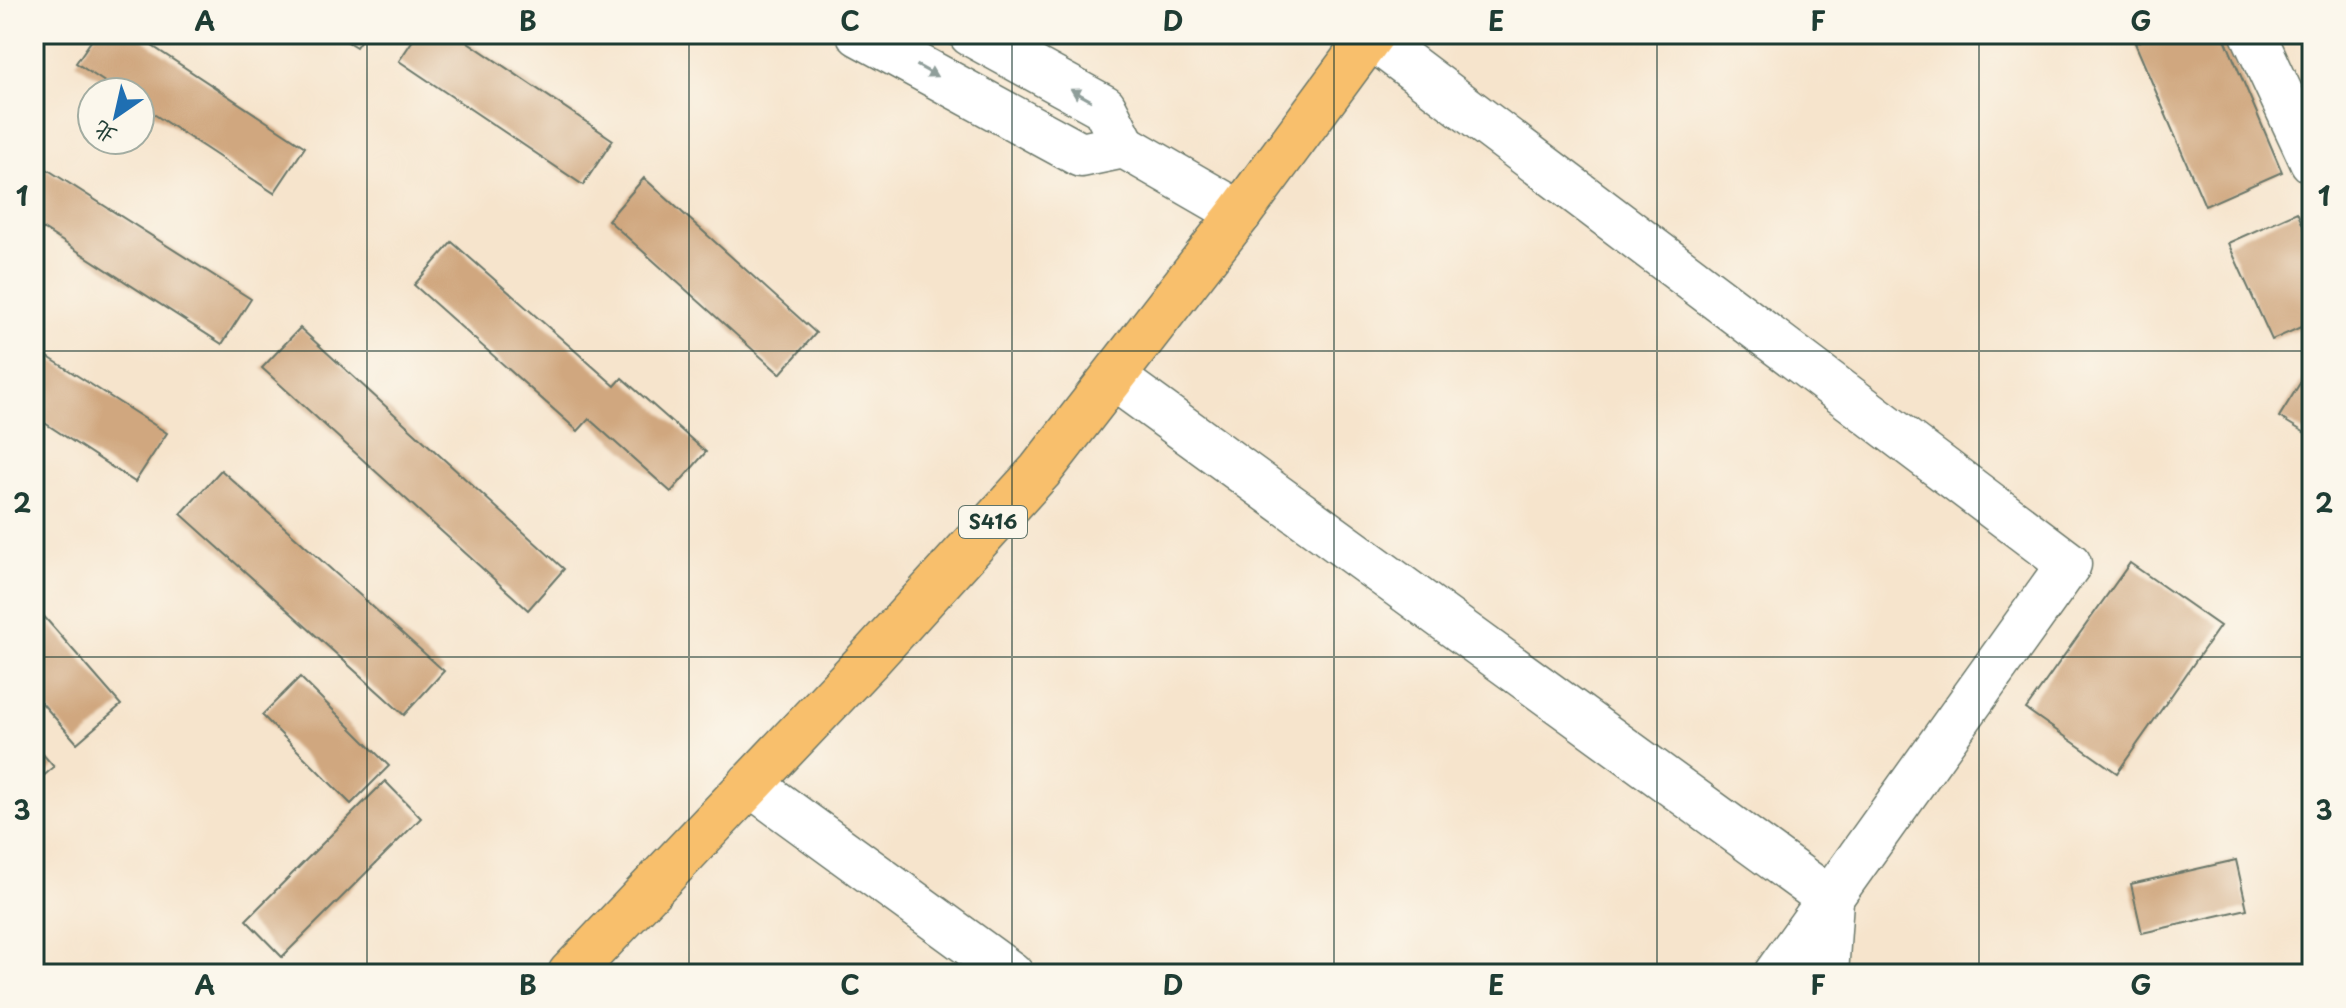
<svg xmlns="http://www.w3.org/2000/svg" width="2346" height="1008" font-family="'Playpen Sans','LXGW WenKai TC',sans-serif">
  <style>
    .building { fill: #d0a77f }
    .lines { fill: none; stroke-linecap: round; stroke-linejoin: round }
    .minor-casing { stroke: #6a7769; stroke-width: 47 }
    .major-casing { stroke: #6a7769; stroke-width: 47 }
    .minor { stroke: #fff; stroke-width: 44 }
    .major { stroke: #f8bf6c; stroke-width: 44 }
    .oneway { fill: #8f9e9a }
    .grid { fill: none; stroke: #1f3d34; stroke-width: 2; stroke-opacity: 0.55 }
    .labels { text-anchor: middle; stroke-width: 6; stroke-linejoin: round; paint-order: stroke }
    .shield { fill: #fbf7ec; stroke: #61756b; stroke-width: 2 }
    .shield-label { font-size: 20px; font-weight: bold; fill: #1f3d34 }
    .neatline { fill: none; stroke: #1f3d34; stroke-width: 3 }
    .grid-label { font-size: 26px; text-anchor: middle; font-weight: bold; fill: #1f3d34 }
  </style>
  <rect width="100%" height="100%" fill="#fbf7ec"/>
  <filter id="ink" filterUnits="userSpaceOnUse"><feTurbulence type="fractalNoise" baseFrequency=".0125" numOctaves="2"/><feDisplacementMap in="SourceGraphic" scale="16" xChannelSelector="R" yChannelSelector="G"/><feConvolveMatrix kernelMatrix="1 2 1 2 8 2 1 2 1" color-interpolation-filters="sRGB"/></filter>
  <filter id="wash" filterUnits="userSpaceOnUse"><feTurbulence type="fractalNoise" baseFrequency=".006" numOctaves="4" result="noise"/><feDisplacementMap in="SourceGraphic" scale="32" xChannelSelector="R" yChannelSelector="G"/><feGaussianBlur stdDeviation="1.8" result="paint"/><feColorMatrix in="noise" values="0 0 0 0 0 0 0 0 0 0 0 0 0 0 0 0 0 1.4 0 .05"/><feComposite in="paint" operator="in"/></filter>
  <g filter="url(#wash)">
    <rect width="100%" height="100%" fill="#f6e4cc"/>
    <g id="blocks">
      <g class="building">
        <path d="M96,34H134L305,147L274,193L140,105V92H120L76,63Z"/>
        <path d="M335,34H365L356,47Z"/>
        <path d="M417,34H456L613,140L583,185L399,61Z"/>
        <path d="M2157,34H2223L2282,172L2205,206L2135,43Z"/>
        <path d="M34,161L251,299L222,344L34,223Z"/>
        <path d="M644,178L816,333L780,374L608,220Z"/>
        <path d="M2297,212L2312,245V322L2272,340L2228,243Z"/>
        <path d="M452,242L615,386L622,378L706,452L671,492L589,419L578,431L414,285Z"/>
        <path d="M300,328L564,569L528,610L262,368Z"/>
        <path d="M34,348L167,433L135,482L34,416Z"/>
        <path d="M2312,364V437L2279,417Z"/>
        <path d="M221,470L444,671L404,715L181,514Z"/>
        <path d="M2130,563L2220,626L2117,773L2026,709Z"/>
        <path d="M34,605L121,705L77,743L34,694Z"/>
        <path d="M300,677L389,766L351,804L262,715Z"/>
        <path d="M34,744L54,767L34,784Z"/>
        <path d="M385,781L421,818L282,957L246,920Z"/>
        <path d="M2236,860L2247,909L2142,933L2131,884Z"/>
      </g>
    </g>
  </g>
  <g filter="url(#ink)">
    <use href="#blocks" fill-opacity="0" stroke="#6a7769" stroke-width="2"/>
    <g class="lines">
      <g class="minor-casing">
        <g id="minor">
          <path d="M859,34L1081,155L1124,146L1104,107L971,34"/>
          <path d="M2253,34L2312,161"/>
          <path d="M1370,36L2069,564L1776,974"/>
          <path d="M1124,146L1240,213"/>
          <path d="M1114,378L1831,900L1826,974"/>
          <path d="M750,784L1011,974"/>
        </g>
      </g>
      <g class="major-casing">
        <path id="major" d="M570,974L871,657L1040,471L1240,213L1372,34"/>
      </g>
      <use href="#minor" class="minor"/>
      <use href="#major" class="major"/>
    </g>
    <defs><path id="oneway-solid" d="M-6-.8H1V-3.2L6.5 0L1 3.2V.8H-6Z" transform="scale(2)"/></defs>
    <g class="oneway">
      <use href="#oneway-solid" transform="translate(927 71) rotate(29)"/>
      <use href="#oneway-solid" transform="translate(1081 95) rotate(-151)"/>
    </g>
  </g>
  <path class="grid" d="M367,34V974M689,34V974M1012,34V974M1334,34V974M1657,34V974M1979,34V974M34,351H2312M34,657H2312"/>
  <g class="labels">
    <rect class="shield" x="959" y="506" width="68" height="32" rx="6"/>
    <g class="shield-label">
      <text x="993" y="529">S416</text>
    </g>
  </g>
  <rect width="2346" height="1008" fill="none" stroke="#fbf7ec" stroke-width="88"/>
  <g transform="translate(116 116) rotate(214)"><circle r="38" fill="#fbf7ec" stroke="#a3ada2" stroke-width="2"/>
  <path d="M0-6L14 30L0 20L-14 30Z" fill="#1f6fb2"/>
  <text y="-12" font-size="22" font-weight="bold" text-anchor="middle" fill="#1f3d34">北</text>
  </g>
  <rect x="44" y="44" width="2258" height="920" class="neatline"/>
  <g class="grid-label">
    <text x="205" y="31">A</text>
    <text x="528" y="31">B</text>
    <text x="850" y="31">C</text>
    <text x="1173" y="31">D</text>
    <text x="1496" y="31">E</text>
    <text x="1818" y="31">F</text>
    <text x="2141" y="31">G</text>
    <text x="22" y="206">1</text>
    <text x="2324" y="206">1</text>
    <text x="22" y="513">2</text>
    <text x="2324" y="513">2</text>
    <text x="22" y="820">3</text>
    <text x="2324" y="820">3</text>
    <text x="205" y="995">A</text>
    <text x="528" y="995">B</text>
    <text x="850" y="995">C</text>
    <text x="1173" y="995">D</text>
    <text x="1496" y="995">E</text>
    <text x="1818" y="995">F</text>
    <text x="2141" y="995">G</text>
  </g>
</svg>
